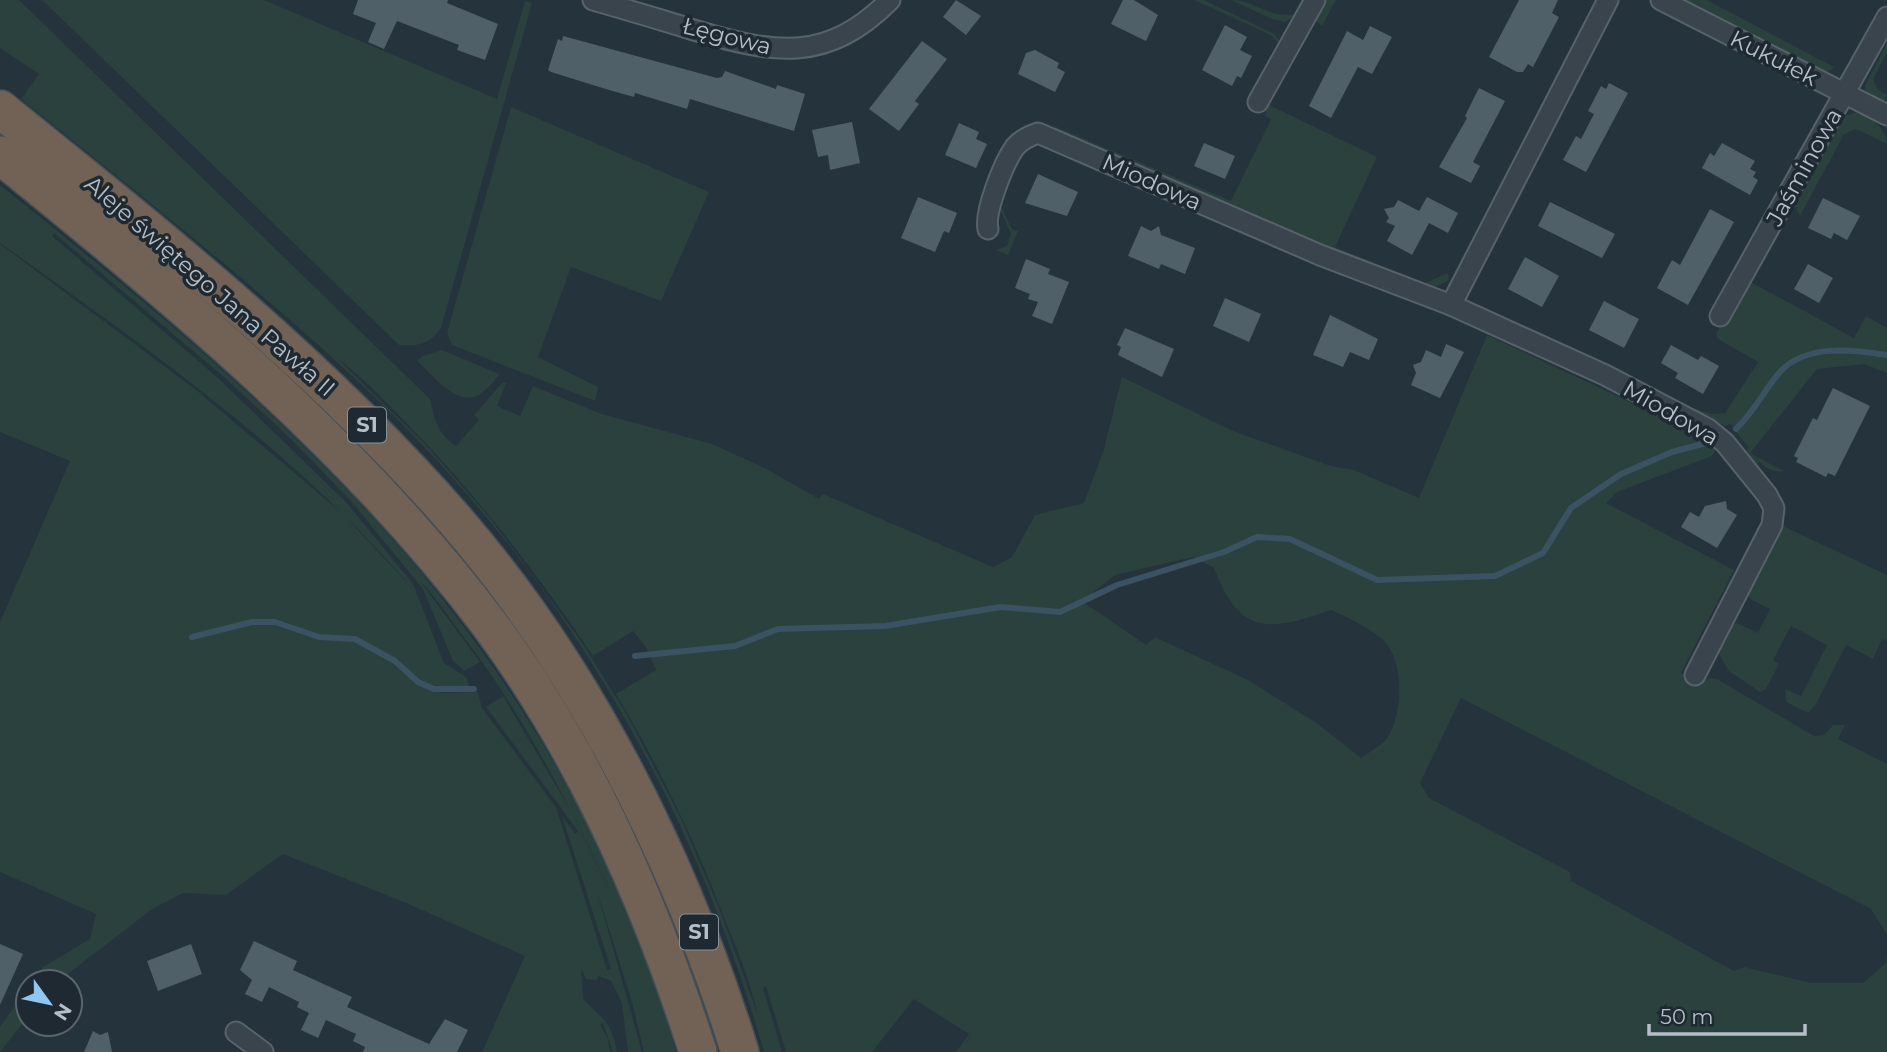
<svg xmlns="http://www.w3.org/2000/svg" width="1887" height="1052" font-family="Montserrat,sans-serif">
  <style>
    .green { fill: #2a413e; fill-rule: evenodd }
    .lines { fill: none; stroke-linecap: round; stroke-linejoin: round }
    .stream { stroke: #3a5262; stroke-width: 6 }
    .building { fill: #506069 }
    .street-casing { stroke: #57626a; stroke-width: 23 }
    .highway-casing { stroke: #444f57; stroke-width: 40 }
    .street { stroke: #39444c; stroke-width: 19 }
    .highway { stroke: #726256; stroke-width: 37 }
    .labels { text-anchor: middle; stroke-width: 7; stroke-linejoin: round; paint-order: stroke }
    .shield { fill: #1e2931; stroke: #88929a; stroke-width: 2 }
    .shield-label { font-size: 21px; font-weight: bold; fill: #b5bfc7 }
    .street-label { font-size: 23px; fill: #b5bfc7; stroke: #1e2931 }
  </style>
  <rect width="100%" height="100%" fill="#25333c"/>
  <g class="green">
    <path d="M0,0H19L430,399C435,420 437,433 456,446L479,420L474,415L502,383H506L497,406L520,416L533,386L602,414L712,444L765,468L819,499L823,494L993,567L1012,557L1035,515L1084,503L1104,449L1122,377L1233,431L1331,466L1354,470L1419,498L1487,335L1698,434L1715,450L1712,456L1617,492L1606,503L1734,570L1681,673L1700,683L1709,678L1717,679L1814,736L1824,735L1833,725H1845L1838,739L1887,764V935L1871,909L1461,698L1420,783L1429,798L1570,872L1571,881L1734,971L1744,967L1811,983H1863L1886,963L1887,952V1052H956L969,1034L914,999L872,1052H786L766,986L763,988L782,1052H764C695,809 567,584 385,407C271,297 145,199 21,99L39,74L0,48ZM338,359C365,379 389,405 412,429C480,499 539,576 593,656L633,631L645,646L656,670L616,694C660,768 697,845 727,925C739,954 751,985 758,1015L719,908L680,816L627,715L581,641L490,518L425,444ZM1193,557L1214,568C1240,636 1268,632 1331,610C1349,618 1368,627 1383,640C1405,661 1403,715 1387,738C1381,746 1369,752 1361,758L1318,724L1248,680L1155,637L1146,645L1082,601L1115,575Z"/>
    <path d="M42,0H264L497,99L525,1L532,3L441,328C429,345 418,346 399,345Z"/>
    <path d="M1194,0H1204L1274,34L1279,40L1278,47L1274,50L1278,43L1271,35Z"/>
    <path d="M1231,0C1255,0 1270,19 1294,14L1302,0H1308L1301,12L1285,22L1272,19Z"/>
    <path d="M1326,0H1336L1322,26L1315,19Z"/>
    <path d="M1683,0H1707L1834,67L1824,75Z"/>
    <path d="M1887,43V52L1873,79L1878,90L1887,95L1883,104L1866,92L1865,86Z"/>
    <path d="M1267,104L1377,157L1335,247L1425,283L1448,273L1449,280L1431,289L1352,260L1051,131L1054,126L1231,201L1271,119L1265,116Z"/>
    <path d="M511,107L709,192L661,301L571,267L538,357L598,387L595,401L452,345L447,333Z"/>
    <path d="M1857,112C1870,116 1887,129 1887,144L1856,129L1844,134L1800,216L1794,204L1802,185L1841,117Z"/>
    <path d="M1016,167L1000,205L1012,229L1018,231L1008,255L996,250L1007,246L1011,234L998,205L1012,169Z"/>
    <path d="M0,185C124,284 249,385 358,501C504,655 620,847 676,1052H644L632,1002L597,891L642,1052H628L622,1003L611,981L599,976L596,980L586,979L581,968L583,999C603,1020 612,1021 617,1052H613L603,1023L600,1025L608,1039L610,1052H482L525,956L404,902L283,854L226,895L183,893L151,910L65,976L54,982H32L43,967L90,939L96,914L0,872V622L70,461L0,432V244L195,389L342,513L410,586C294,450 144,346 0,243ZM54,233L225,378L291,439L350,500L423,589L453,661L464,671L480,662L420,581C434,595 447,614 459,631C524,714 571,808 616,903L571,811L503,696L486,707L578,831L575,834L562,816L611,969L607,970L556,807L482,708L478,692L441,693L440,686H469L466,677L444,663L413,584L347,503L217,377L52,236Z"/>
    <path d="M1747,280L1854,338L1866,316L1887,328V373L1864,364L1817,369L1750,453L1784,471C1775,473 1766,469 1760,462L1756,464L1745,452L1749,448L1730,424L1725,426L1687,406L1712,414L1725,413L1758,362L1718,339L1716,334Z"/>
    <path d="M442,350L499,374C468,421 446,388 417,361L423,356Z"/>
    <path d="M1783,526L1887,575V641L1882,639L1873,659L1846,645L1815,706L1808,713L1786,702L1785,689L1801,696L1827,645L1791,626L1773,660L1779,664L1766,689L1760,692L1729,671L1717,651L1731,625L1737,623L1758,633L1770,609L1750,599L1748,593Z"/>
    <path d="M28,988V1017L0,1052V1027Z"/>
  </g>
  <g class="lines">
    <g class="stream">
      <path d="M1736,429C1754,412 1764,391 1779,373C1805,343 1853,350 1887,355"/>
      <path d="M192,637L252,622H275L319,637L355,639L395,661L418,682L434,689H474"/>
      <path d="M635,656L735,646L778,629L885,626L1001,607L1060,612L1117,585L1224,552L1257,537L1290,539L1377,580L1495,576L1543,553L1571,508L1621,474L1672,452L1706,443"/>
    </g>
  </g>
  <g class="building">
    <path d="M358,0H448L447,3L498,24L485,60L457,50L459,45L397,21L384,49L368,42L376,23L353,14Z"/>
    <path d="M956,0L981,16L966,35L943,17Z"/>
    <path d="M1123,0H1134L1158,15L1146,41L1111,24Z"/>
    <path d="M1519,0H1558L1552,13L1559,17L1533,67L1528,64L1523,72H1517L1489,57Z"/>
    <path d="M1225,25L1247,37L1240,50L1252,56L1241,78L1237,76L1232,86L1202,70Z"/>
    <path d="M1370,26L1392,37L1372,74L1358,67L1331,118L1309,106L1347,31L1363,40Z"/>
    <path d="M563,36L717,78L722,77L725,71L776,89L777,85L805,94L794,131L690,99L687,109L635,93L634,97L609,90L551,72L548,70L558,39L562,41Z"/>
    <path d="M922,41L947,59L915,101L919,104L899,131L869,109Z"/>
    <path d="M1035,50L1059,63L1057,68L1065,72L1055,92L1018,74L1026,53Z"/>
    <path d="M1609,83L1628,93L1586,172L1563,160L1576,136L1581,139L1594,114L1588,111L1601,86L1606,89Z"/>
    <path d="M1479,88L1505,101L1473,162L1480,166L1471,183L1439,167L1467,118L1465,116Z"/>
    <path d="M852,122L860,163L830,170L828,155L818,157L812,130Z"/>
    <path d="M959,123L979,132L976,139L987,144L976,168L945,155Z"/>
    <path d="M1204,143L1235,156L1225,179L1194,166Z"/>
    <path d="M1722,143L1755,161L1750,169L1756,172L1753,177L1758,180L1750,195L1702,168L1710,153L1714,156Z"/>
    <path d="M1038,174L1078,192L1067,216L1025,203Z"/>
    <path d="M918,197L957,213L949,233L944,231L935,252L901,238Z"/>
    <path d="M1427,197L1458,213L1448,233L1429,223L1412,255L1387,241L1395,226L1386,222L1389,218L1384,209L1394,207L1398,200L1419,211Z"/>
    <path d="M1823,198L1860,216L1847,240L1834,233L1831,239L1808,228Z"/>
    <path d="M1550,202L1615,234L1602,258L1538,226Z"/>
    <path d="M1710,209L1734,222L1688,305L1657,288L1672,260L1680,265Z"/>
    <path d="M1141,226L1151,231L1159,226L1161,235L1195,248L1185,274L1161,264L1159,269L1128,256Z"/>
    <path d="M1525,257L1559,276L1542,307L1508,289Z"/>
    <path d="M1026,259L1050,269L1048,274L1069,282L1052,324L1032,316L1038,302L1028,299L1030,294L1015,288Z"/>
    <path d="M1808,264L1833,278L1819,303L1794,289Z"/>
    <path d="M1225,298L1261,314L1249,342L1213,326Z"/>
    <path d="M1604,301L1639,319L1624,348L1589,330Z"/>
    <path d="M1330,315L1378,339L1369,360L1350,352L1343,367L1313,355Z"/>
    <path d="M1125,328L1174,349L1162,377L1118,355L1121,347L1117,345Z"/>
    <path d="M1446,344L1464,352L1440,398L1411,385L1416,373L1413,365L1421,362L1426,350L1441,357Z"/>
    <path d="M1671,345L1698,360L1701,356L1719,366L1703,394L1675,378L1678,373L1661,363Z"/>
    <path d="M1833,388L1870,406L1835,476L1828,473L1826,477L1796,462L1798,458L1794,456L1813,418L1817,420Z"/>
    <path d="M1726,501L1727,509L1737,515L1717,548L1681,527L1690,512L1699,517L1705,506Z"/>
    <path d="M254,941L297,961L293,970L352,997L347,1007L429,1044L445,1019L468,1030L457,1052H363L365,1047L353,1041L356,1034L326,1020L318,1038L301,1030L309,1013L297,1007L299,1002L269,987L262,1002L245,994L252,980L240,970Z"/>
    <path d="M0,944L23,954L0,1005Z"/>
    <path d="M191,944L202,974L158,991L147,961Z"/>
    <path d="M93,1031L100,1035L108,1032L112,1052H84Z"/>
  </g>
  <g class="lines">
    <g class="street-casing">
      <g id="street">
        <path d="M593,0C628,10 662,20 697,31C776,54 827,63 890,0"/>
        <path d="M1661,0L1887,115"/>
        <path d="M1258,102L1315,0"/>
        <path d="M988,229C984,212 1004,162 1015,147C1021,140 1029,136 1038,133L1320,255L1451,305L1608,0"/>
        <path d="M1451,305L1605,375L1708,429L1725,443L1767,495L1774,508L1772,525L1695,675"/>
        <path d="M1720,316L1887,17"/>
        <path d="M236,1032L263,1052"/>
      </g>
    </g>
    <g class="highway-casing">
      <g id="highway">
        <path d="M0,109C159,237 321,366 455,520C587,672 680,861 740,1052"/>
        <path d="M0,155C175,297 354,444 490,625C585,753 650,901 698,1052"/>
      </g>
    </g>
    <use href="#street" class="street"/>
    <use href="#highway" class="highway"/>
  </g>
  <g class="labels">
    <g class="shield">
      <rect x="348" y="407.5" width="38" height="35" rx="5"/>
      <rect x="680" y="914.5" width="38" height="35" rx="5"/>
    </g>
    <g class="shield-label">
      <text x="367" y="432">S1</text>
      <text x="699" y="939">S1</text>
    </g>
    <g class="street-label">
      <text transform="translate(727 36) rotate(14)" y="8">Łęgowa</text>
      <text transform="translate(1774 58) rotate(27)" y="8">Kukułek</text>
      <text transform="translate(1804 167) rotate(-61)" y="8">Jaśminowa</text>
      <text transform="translate(1152 182) rotate(24)" y="8">Miodowa</text>
      <text transform="translate(210 286) rotate(41)" y="8">Aleje świętego Jana Pawła II</text>
      <text transform="translate(1671 413) rotate(30)" y="8">Miodowa</text>
    </g>
  </g>
  <g transform="translate(49 1003) rotate(123)"><circle r="33" fill="#1e2931" stroke="#5a656d" stroke-width="2"/>
  <path d="M0-5L12 26L0 18L-12 26Z" fill="#90c7f2"/>
  <text y="-10" font-size="19" font-weight="bold" text-anchor="middle" fill="#b5bfc7">N</text>
  </g>
  <path d="M1649 1024v10h156v-10" fill="none" stroke="#b5bfc7" stroke-width="3.5"/>
  <text x="1660" y="1024" font-size="21" fill="#b5bfc7" stroke="#1e2931" stroke-width="5" paint-order="stroke">50 m</text>
</svg>
